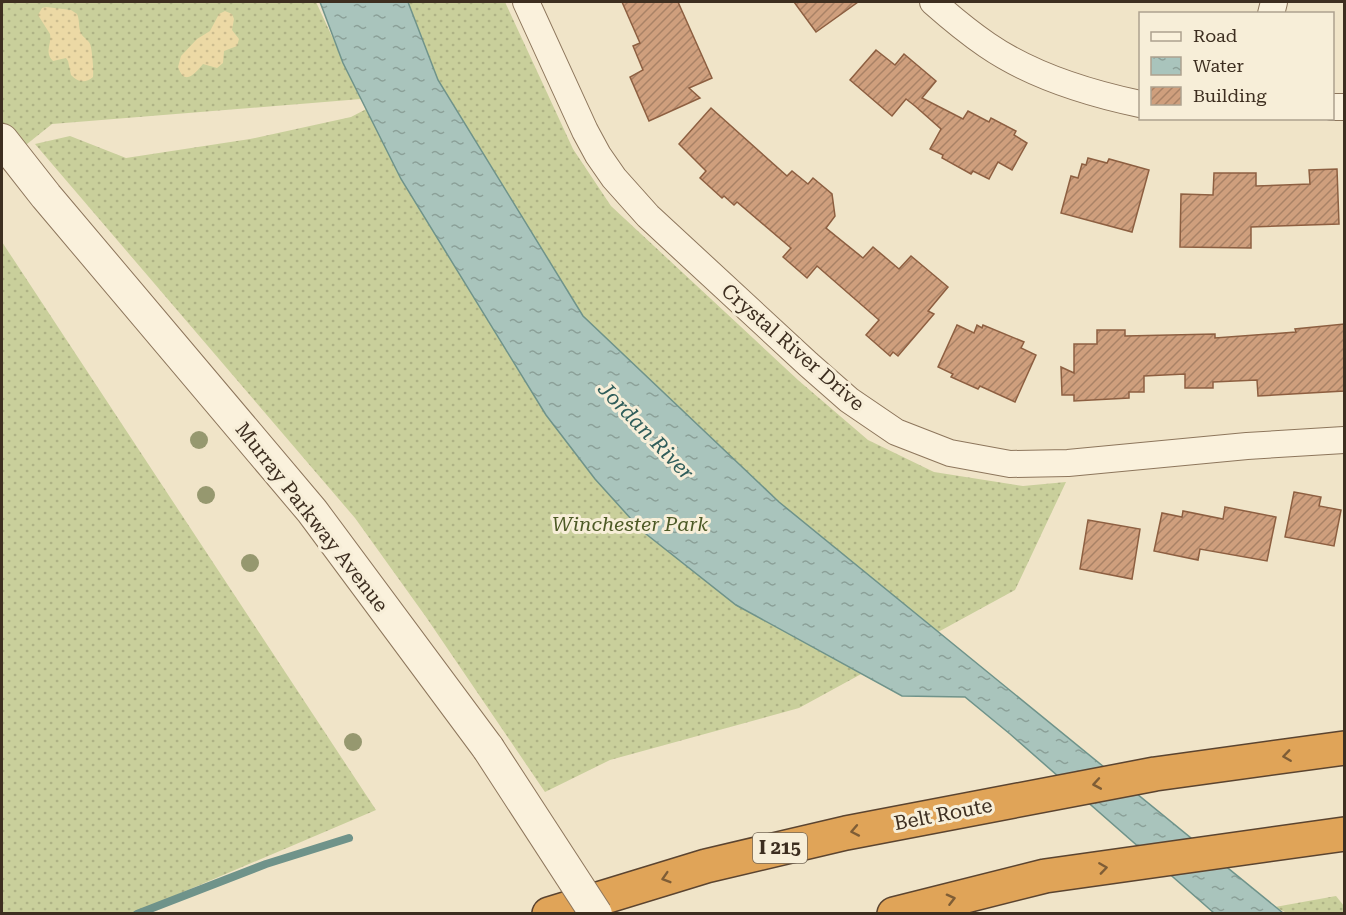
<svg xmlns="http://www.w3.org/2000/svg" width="1346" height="915" font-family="'Roboto Serif',serif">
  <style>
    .grass { fill: url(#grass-dots) }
    .sand { fill: url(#sand-dots) }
    .water { fill: url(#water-ripples); stroke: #6f938a; stroke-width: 1.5 }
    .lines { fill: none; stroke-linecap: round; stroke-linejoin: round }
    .stream { stroke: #6f938a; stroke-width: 8 }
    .building { fill: url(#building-hatch); stroke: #8d5f41; stroke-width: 1.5 }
    .minor-casing { stroke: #8d765c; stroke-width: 28 }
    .tertiary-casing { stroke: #8d765c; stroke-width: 34 }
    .motorway-casing { stroke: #5b4430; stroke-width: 36 }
    .minor { stroke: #faf1dc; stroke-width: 26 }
    .tertiary { stroke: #faf1dc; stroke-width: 32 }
    .motorway { stroke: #e0a458; stroke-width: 33 }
    .tertiary-bridge-casing { stroke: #8d765c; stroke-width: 34; stroke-linecap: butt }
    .tertiary-bridge { stroke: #faf1dc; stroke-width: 32 }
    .tree { fill: #96986f }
    .oneway { stroke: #7e5d36 }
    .labels { text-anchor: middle; stroke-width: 6; stroke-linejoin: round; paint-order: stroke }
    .shield { fill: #f7eed8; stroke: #756857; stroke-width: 1.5 }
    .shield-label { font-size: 18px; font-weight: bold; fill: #3d2e20 }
    .street-label { font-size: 20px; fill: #3d2e20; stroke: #f7eed8 }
    .park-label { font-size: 20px; font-style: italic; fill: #4d5a26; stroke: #f7eed8 }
    .water-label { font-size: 21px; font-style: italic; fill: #2f5d5a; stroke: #f7eed8 }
  </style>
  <defs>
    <pattern id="grass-dots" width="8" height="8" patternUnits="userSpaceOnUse" patternTransform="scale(1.5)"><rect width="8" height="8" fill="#c9cf9b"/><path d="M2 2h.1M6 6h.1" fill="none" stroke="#aeb285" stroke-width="1.8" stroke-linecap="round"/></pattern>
    <pattern id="sand-dots" width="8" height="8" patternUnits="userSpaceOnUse" patternTransform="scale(1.5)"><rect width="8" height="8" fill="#ecd9a5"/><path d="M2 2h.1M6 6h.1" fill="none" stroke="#cbbb8e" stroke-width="1.8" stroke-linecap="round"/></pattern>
    <pattern id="water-ripples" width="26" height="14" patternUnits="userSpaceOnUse" patternTransform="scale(1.5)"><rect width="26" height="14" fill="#a9c4bc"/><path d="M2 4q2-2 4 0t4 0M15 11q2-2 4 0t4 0" fill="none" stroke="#8ba098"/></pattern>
    <pattern id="building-hatch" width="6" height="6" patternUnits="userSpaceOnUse" patternTransform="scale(1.5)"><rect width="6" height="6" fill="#cf9f7d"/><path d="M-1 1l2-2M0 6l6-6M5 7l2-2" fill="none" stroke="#a98266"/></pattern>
  </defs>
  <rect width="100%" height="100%" fill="#f0e4c8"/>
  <g class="grass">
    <path d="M2,2H316L361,99L52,124L2,164Z"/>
    <path d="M361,2H505L573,149L611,206L798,380L868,440L934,472L1023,486L1066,482L1015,590L799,708L610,760L545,792L426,617L355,518L35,144L70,136L126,158L250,139L351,117L403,90Z"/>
    <path d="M2,242L376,810L134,913H2Z"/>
    <path d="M1336,896L1344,906V913H1287L1275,907Z"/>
  </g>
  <g class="sand">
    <path d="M46,7L71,10L77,14C80,20 78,27 81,33C83,38 88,39 90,44C92,47 94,73 93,77C85,84 78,82 71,75L68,61L66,58L53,61C44,52 52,44 50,34L38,15L42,8Z"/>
    <path d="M225,11L232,14L234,19L232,30L239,39L237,46L224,51L223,63L217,68L203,64C195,73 185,87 178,67L181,56L197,39L210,31L219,14Z"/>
  </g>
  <path class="water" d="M320,2H408L438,80L583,316L779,502L1283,913H1214L1010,734L965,697L902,696L736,605L641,530L595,479L546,415L401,179L343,63Z"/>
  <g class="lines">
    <path class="stream" d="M137,914L266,864L349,838"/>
  </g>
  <g class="building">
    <path d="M622,2H678L712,78L689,88L700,98L649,121L630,77L643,70L633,46L640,43Z"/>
    <path d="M794,2H858L816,32Z"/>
    <path d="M876,50L895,65L904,54L936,81L922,98L963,119L968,111L989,122L991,118L1016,131L1014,135L1027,143L1012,170L998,162L989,179L973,171L971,174L942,158L943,155L930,149L941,129L915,106L906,99L892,116L850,80Z"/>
    <path d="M711,108L787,176L792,171L808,184L813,178L832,194L835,216L826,228L863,258L873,247L899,269L911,256L948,287L928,311L934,314L898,356L893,352L890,356L866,335L879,320L817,266L807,278L783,257L791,248L737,202L734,205L724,196L722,198L700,178L706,171L679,144Z"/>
    <path d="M1088,158L1107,163L1109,159L1149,170L1132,232L1061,213L1071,176L1078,178L1082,164L1086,165Z"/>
    <path d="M1337,169L1339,224L1251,227V248L1180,247L1181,194L1213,195L1214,173H1256V186L1310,184L1309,170Z"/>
    <path d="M1344,324V391L1258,396L1257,380L1213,382V388H1185V374L1144,376V392H1129V398L1074,401V395H1062L1061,367L1074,373V344H1097V330H1125V336L1215,334V338L1296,332L1295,329Z"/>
    <path d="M957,325L974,333L977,325L982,328L983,325L1024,342L1021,348L1036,355L1015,402L980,386L978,389L951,377L953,374L938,367Z"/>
    <path d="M1294,492L1321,497L1319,506L1341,510L1334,546L1285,537Z"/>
    <path d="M1225,507L1276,517L1267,561L1200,549L1198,560L1154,551L1162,513L1182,517L1183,511L1223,519Z"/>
    <path d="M1088,520L1140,529L1132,579L1080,569Z"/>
  </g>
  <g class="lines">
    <g class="minor-casing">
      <g id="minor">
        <path d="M526,2L585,131L598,155L614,178L648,216L808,364L849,400L896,432L950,453L1010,464L1068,463L1247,446L1344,440"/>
        <path d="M933,2C950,17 968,32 987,45C1032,76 1088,93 1140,104"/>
        <path d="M1271,14L1274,2"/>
        <path d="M1332,107H1344"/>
      </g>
    </g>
    <g class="tertiary-casing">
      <path id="tertiary" d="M2,140L46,196L312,511L488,748"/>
    </g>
    <g class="motorway-casing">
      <g id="motorway">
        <path d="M549,914L706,866L846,833L1155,774L1344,748"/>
        <path d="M894,914L1045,876L1344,834"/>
      </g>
    </g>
    <use href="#minor" class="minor"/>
    <use href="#tertiary" class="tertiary"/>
    <use href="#motorway" class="motorway"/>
    <g class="tertiary-bridge-casing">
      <path id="tertiary-bridge" d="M488,748L596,914"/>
    </g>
    <use href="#tertiary-bridge" class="tertiary-bridge"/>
  </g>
  <g class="tree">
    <circle cx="199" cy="440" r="9"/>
    <circle cx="206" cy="495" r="9"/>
    <circle cx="250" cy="563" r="9"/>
    <circle cx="353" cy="742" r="9"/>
  </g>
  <defs><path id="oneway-chevron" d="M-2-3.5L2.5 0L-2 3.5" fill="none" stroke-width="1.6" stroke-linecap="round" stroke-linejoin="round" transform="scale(1.5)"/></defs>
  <g class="oneway">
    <use href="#oneway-chevron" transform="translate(1287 756) rotate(172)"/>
    <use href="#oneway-chevron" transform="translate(1097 784) rotate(170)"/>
    <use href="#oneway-chevron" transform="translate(855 831) rotate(169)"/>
    <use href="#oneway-chevron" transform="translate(1103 868) rotate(-8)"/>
    <use href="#oneway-chevron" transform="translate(666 878) rotate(163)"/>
    <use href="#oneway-chevron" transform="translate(951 899) rotate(-14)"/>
  </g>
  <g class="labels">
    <rect class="shield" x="753" y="833" width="54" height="30" rx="4.5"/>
    <g class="shield-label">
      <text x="780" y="854">I 215</text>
    </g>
    <g class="street-label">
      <text transform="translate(793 347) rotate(41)" y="7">Crystal River Drive</text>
      <text transform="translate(312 517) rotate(52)" y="7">Murray Parkway Avenue</text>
      <text transform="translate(943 814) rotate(-11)" y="7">Belt Route</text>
    </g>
    <g class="park-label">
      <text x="630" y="531">Winchester Park</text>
    </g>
    <g class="water-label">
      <text transform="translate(646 431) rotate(46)" y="7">Jordan River</text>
    </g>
  </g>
  <rect width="1346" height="915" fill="none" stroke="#3d2e20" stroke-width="6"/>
  <rect x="1139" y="12" width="195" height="108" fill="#f7eed8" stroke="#ada18e" stroke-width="1.5"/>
  <rect x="1151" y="32" width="30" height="9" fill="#faf1dc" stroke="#ada18e" stroke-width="1.5"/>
  <text x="1193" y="42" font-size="18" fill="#3d2e20">Road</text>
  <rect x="1151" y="57" width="30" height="18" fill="url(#water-ripples)" stroke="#ada18e" stroke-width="1.5"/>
  <text x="1193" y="72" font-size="18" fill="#3d2e20">Water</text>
  <rect x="1151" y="87" width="30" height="18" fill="url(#building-hatch)" stroke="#ada18e" stroke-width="1.5"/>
  <text x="1193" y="102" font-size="18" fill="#3d2e20">Building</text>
</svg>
